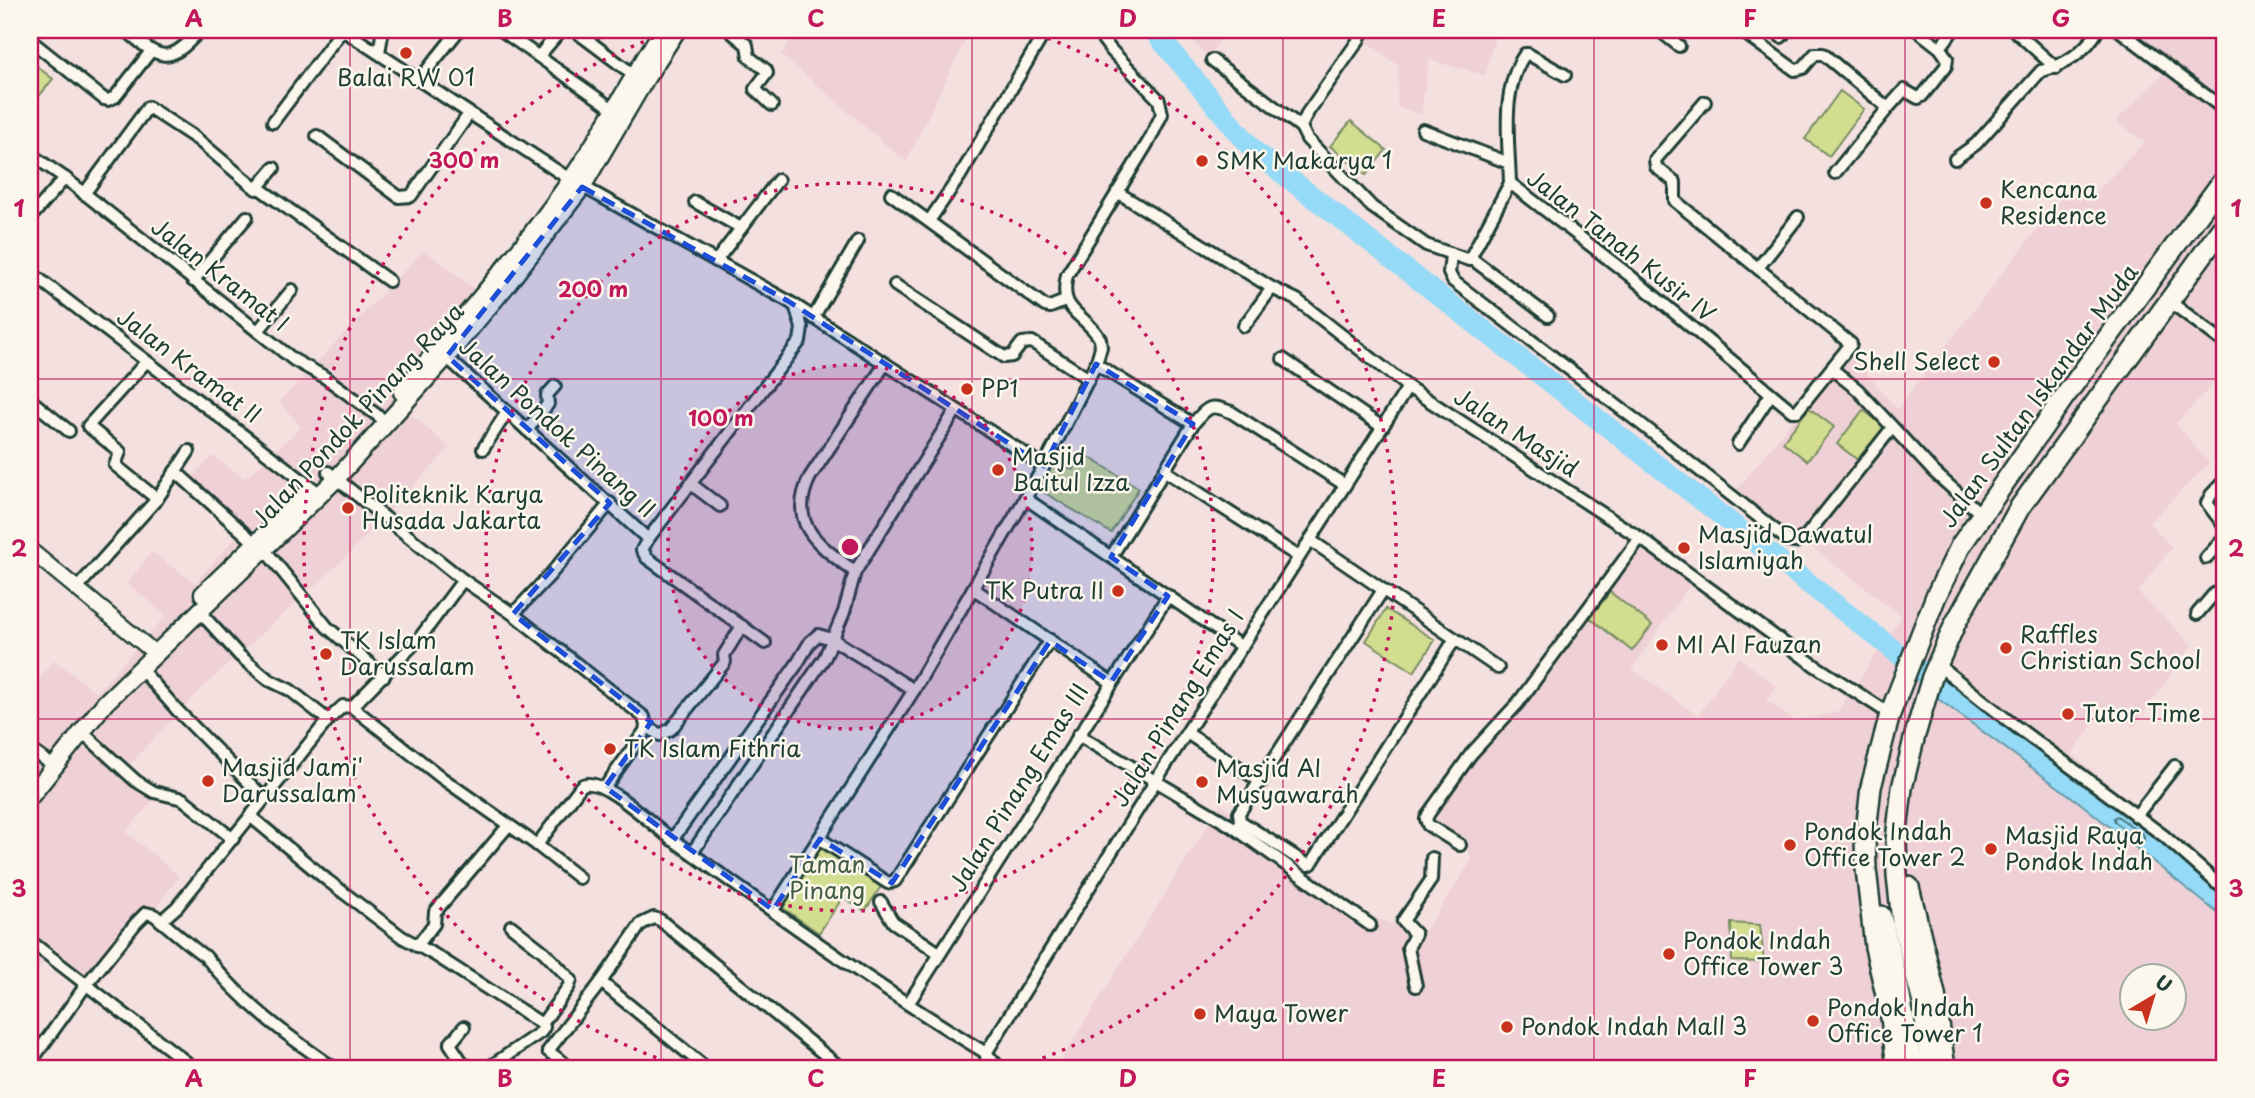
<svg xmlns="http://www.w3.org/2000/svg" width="2255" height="1098" font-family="'Playpen Sans',sans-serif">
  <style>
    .built { fill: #efd0d6; fill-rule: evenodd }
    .green { fill: #d2dd90; stroke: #788d62; stroke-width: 2 }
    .water { fill: #95daf7; stroke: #669ba9; stroke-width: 2 }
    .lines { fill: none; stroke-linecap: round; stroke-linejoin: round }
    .shore { stroke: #4e7c82; stroke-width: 2 }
    .river { stroke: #95daf7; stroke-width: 21 }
    .minor-casing { stroke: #1f3d34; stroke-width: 16 }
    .tertiary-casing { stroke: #1f3d34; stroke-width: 19 }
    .secondary-casing { stroke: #1f3d34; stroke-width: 21 }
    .trunk-casing { stroke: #1f3d34; stroke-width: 24 }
    .minor { stroke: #fbf7ec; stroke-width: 10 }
    .tertiary { stroke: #fbf7ec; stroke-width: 14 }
    .secondary { stroke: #fbf7ec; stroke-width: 16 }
    .trunk { stroke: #fbf7ec; stroke-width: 19 }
    .marked { fill: #1d4ed8; fill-opacity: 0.2; stroke: #1d4ed8; stroke-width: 5; stroke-dasharray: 14 9; stroke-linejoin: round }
    .grid { fill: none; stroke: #c2185b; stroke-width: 2; stroke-opacity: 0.55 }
    .ring { fill: none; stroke: #c2185b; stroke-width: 3.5; stroke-dasharray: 3.5 7 }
    .poi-dot { fill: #c8321e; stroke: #fbf7ec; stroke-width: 2.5 }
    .labels { text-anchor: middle; stroke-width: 5; stroke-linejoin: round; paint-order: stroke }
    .poi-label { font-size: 23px; fill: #1f3d34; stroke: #fbf7ec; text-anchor: start }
    .street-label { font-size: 23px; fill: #1f3d34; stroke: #fbf7ec }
    .park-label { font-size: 23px; fill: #435d46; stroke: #fbf7ec }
    .centre { fill: #c2185b; stroke: #fbf7ec; stroke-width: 3.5 }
    .ring-label { font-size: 21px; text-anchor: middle; font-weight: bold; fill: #c2185b; stroke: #fbf7ec; stroke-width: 5; stroke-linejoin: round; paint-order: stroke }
    .neatline { fill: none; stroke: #c2185b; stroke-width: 2.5 }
    .grid-label { font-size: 23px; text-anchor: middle; font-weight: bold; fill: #c2185b }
  </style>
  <rect width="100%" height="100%" fill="#f4e0df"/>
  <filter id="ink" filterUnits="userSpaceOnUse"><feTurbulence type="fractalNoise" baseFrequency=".0143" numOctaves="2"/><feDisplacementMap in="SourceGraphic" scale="14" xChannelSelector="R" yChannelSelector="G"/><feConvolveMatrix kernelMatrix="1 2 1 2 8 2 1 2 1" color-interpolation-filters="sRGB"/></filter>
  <g filter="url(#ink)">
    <g class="built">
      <path d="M798,30H970L906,162L781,54Z"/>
      <path d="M1184,30H1228L1207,57Z"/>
      <path d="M1370,30H1497L1485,75L1429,60L1421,114L1397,107L1399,66L1362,38Z"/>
      <path d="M2123,30H2225V371L2176,424L2209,463L2149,523L2172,547L2138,592L2192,645L2134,727L2106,705L2072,754L2225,879V1068H1056L1221,804L1372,917L1423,934L1472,860L1465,842L1428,817L1637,541L1690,584L1632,669L1698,716L1739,657L1777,687L1766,700L1795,721L1837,712L1902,616L1737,490L1848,351L1897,409L2075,180L2093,195L2145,142L2116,121L2171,67ZM2132,976H2174V1018H2132Z"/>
      <path d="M424,250L497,306L408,411L450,448L343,560L201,689L127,767L160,792L126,832L179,876L98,986L48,955L30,981V692L54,660L96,692L166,616L127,583L152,552L195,583L243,529L190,479L213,456L245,479L301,427L279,402Z"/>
    </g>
    <g class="green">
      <path d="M30,61L53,79L32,105L30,103Z"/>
      <path d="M1840,91L1864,109L1829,156L1805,139Z"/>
      <path d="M1351,121L1386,150L1366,175L1330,146Z"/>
      <path d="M1809,408L1834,427L1807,461L1783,442Z"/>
      <path d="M1863,410L1888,429L1862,463L1837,444Z"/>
      <path d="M1084,454L1139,488L1111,533L1042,491L1053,459L1073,470Z"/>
      <path d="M1610,592L1652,625L1632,651L1590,618Z"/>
      <path d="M1386,609L1435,640L1414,672L1366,641Z"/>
      <path d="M821,845L882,885L865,911L843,897L819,933L780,906Z"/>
      <path d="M1731,923L1760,925L1764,962L1732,961Z"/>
    </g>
    <path class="water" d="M1943,677L2008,729L2134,818L2225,896V919L2080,803L1937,698Z"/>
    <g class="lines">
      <path class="shore" d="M2117,816L2144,835V840L2139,841L2115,822L2114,818Z"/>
      <path class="river" d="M1153,30L1254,151L1945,690"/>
      <g class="minor-casing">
        <g id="minor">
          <path d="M126,30C159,59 168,67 200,30"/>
          <path d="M343,30L571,180L788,301L1044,466"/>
          <path d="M501,30L613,109"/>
          <path d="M574,30L634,75"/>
          <path d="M1363,30L1358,41L1308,112L1301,127L1307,139L1372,207L1426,245L1469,260L1510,183L1629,275L1792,411H1797L1851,344L1675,201V182L1656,167L1655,160L1705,102"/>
          <path d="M1659,30L1679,46"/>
          <path d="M1740,30L1795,70L1803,68L1815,54H1823L1888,108L1904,90L1918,98L1922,96L1946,66L1947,58L1940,48L1953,30"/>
          <path d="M1917,30L1940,48"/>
          <path d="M2014,30L2056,68"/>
          <path d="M2119,30L2225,110"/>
          <path d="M730,31L747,45L749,57L766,70L767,73L755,89L772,105"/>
          <path d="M1781,37L1787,30"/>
          <path d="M30,40L104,99L108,100L115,97L151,51"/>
          <path d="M379,52L383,30"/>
          <path d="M539,56L561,30"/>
          <path d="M1212,60L1301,127"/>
          <path d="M419,80L459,30"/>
          <path d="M273,122L342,30"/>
          <path d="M1423,130L1509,163"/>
          <path d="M317,136L399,197L411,196L469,114"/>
          <path d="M30,154L65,178L294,360L323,376L388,423"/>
          <path d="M1955,159L1976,144L2041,71C2064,66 2086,51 2098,30"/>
          <path d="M1835,173L1888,108"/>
          <path d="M1510,183C1509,142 1500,90 1525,54H1528L1565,75"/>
          <path d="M259,188L389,281"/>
          <path d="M1117,192L1272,288L1297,300L1408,387L1640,538L1814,665L1890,714"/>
          <path d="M84,194L148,107L197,139L256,189L274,168"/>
          <path d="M891,194L1045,306L1050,307L1065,301"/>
          <path d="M695,202L741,228"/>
          <path d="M30,218L65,178"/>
          <path d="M929,221L960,176L1046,30"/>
          <path d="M1451,255L1449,273L1453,281L1641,424L1789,541L1795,542L1806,536L1892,428"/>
          <path d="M1471,258L1548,316"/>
          <path d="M716,261L778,180"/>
          <path d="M1758,268L1798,217"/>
          <path d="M30,272L319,493"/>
          <path d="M193,281L247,217"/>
          <path d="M895,285L1004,357L1012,356L1022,343L1032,342L1089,379"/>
          <path d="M2169,301L2225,343"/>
          <path d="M813,318L858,241"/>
          <path d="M1244,326L1272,288"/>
          <path d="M258,331L292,290"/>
          <path d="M442,353L648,539"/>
          <path d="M1283,359L1382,427"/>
          <path d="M146,362L88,426L120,452L115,465L157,499"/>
          <path d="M1096,364L1193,424"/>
          <path d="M1832,369L1858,390L1934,472L1981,514"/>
          <path d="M30,402H33L69,431"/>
          <path d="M527,430L548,404L547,395L555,386"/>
          <path d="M1738,444L1771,394"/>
          <path d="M483,449L507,412"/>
          <path d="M175,471L255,543"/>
          <path d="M1165,471L1299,557"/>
          <path d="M328,472L463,580L513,614L644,717L646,726L645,731L605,787"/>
          <path d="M2225,480L2211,495L2207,503L2225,527"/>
          <path d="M691,484L720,506"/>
          <path d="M1025,498L1242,647"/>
          <path d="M1310,540L1498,668"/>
          <path d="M265,550L327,627L384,676"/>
          <path d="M1111,557L1193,424C1208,407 1209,403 1231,412L1345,485"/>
          <path d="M2206,558L2225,537"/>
          <path d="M855,572C820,546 786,525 810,477L885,364"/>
          <path d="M77,588L157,499L189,451"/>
          <path d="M974,589L1111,682"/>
          <path d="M1383,590L1239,813L1240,821L1308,865L1311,864L1455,639"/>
          <path d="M199,611L240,656L269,680L290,690L328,720"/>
          <path d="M513,614L550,575L610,503"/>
          <path d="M2197,614L2214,594L2225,589"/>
          <path d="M765,643L647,558L642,550L648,539L800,341L802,328L795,305"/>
          <path d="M1938,665L2010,722L2164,836L2225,890"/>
          <path d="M140,668L177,710L264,798"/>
          <path d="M352,707L419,639L463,580"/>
          <path d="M646,726L660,735L671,729L725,662L724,655L742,626"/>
          <path d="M81,731L136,781L154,792L183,799L233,839"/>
          <path d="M1187,733L1261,782"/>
          <path d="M1078,735L1233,827L1370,925"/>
          <path d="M30,749L48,762"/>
          <path d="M250,816L327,880L402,937L435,955L542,1024L544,1027L541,1032L488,1068"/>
          <path d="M2136,816L2175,766"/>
          <path d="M820,839L888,883L895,881L1050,640"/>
          <path d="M672,840L797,664L810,642L818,635L832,639L914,690"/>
          <path d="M537,845L581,786C599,772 656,828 673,840C775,913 878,988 986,1053L996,1064L997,1068"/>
          <path d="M1460,845L1428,825L1426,819L1429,813L1471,754L1518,703L1640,538"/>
          <path d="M692,853L825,657L844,612L855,572L956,410"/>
          <path d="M2216,883L2225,872"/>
          <path d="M881,902L893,922L939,953"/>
          <path d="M773,910L914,690L1044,466L1096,364L1101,347L1100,339C1083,311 1058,313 1067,275L1150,139L1162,114L1159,100L1111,50L1096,30"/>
          <path d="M161,921L177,907L328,720L343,706L352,707L442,778L537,845L579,878"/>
          <path d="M511,926L544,952L571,980L569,986L542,1024"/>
          <path d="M30,941L194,1068"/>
          <path d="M417,946L434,924L435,912L508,826"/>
          <path d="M601,982L706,1068"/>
          <path d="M1416,986L1408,948L1415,934L1403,921L1431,880L1432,858"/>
          <path d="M908,1004L1168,596"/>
          <path d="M464,1027L450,1044L466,1068"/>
          <path d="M986,1053L1155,782L1408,387"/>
          <path d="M986,1053L987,1068"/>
          <path d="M30,1063L86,985L136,923L146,913L154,915C163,922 199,954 205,956C244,1004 283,1033 334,1068"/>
          <path d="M570,1068L548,1051L601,982L641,924L654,918L660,920L841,1068"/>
        </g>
      </g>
      <g class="tertiary-casing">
        <path id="tertiary" d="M30,550L155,653"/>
      </g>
      <g class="secondary-casing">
        <g id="secondary">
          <path d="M402,392C459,323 517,257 568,184C602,135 630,80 663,30"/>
          <path d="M203,594L308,493"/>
          <path d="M30,797L105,703L336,479L447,356L506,286L582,187L646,78L677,30"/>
        </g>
      </g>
      <g class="trunk-casing">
        <g id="trunk">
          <path d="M1909,887L1935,994L1945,1068"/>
          <path d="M1881,916L1897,980L1913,1068"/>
          <path d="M1897,1068L1891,1017L1875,947L1866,869L1865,840L1871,787L1890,714L1936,596L1961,545L2062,400L2225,178"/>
          <path d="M1931,1068L1923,1003L1902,922L1897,875L1896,840L1902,788L1915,735L1932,677L1955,624L2020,507L2225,224"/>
        </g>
      </g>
      <use href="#minor" class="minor"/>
      <use href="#tertiary" class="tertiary"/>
      <use href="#secondary" class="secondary"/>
      <use href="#trunk" class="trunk"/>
    </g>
  </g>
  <path class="marked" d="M582,187L788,301L1044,466L1096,364L1193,424L1111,557L1168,596L1111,682L1050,641L892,883L820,839L773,910L605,787L651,722L513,614L610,503L447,356Z"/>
  <path class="grid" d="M350,30V1068M661,30V1068M972,30V1068M1283,30V1068M1594,30V1068M1905,30V1068M30,379H2225M30,719H2225"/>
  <circle cx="850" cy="547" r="182" fill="#c2185b" fill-opacity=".12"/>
  <g class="ring">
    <circle cx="850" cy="547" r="182"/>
    <circle cx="850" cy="547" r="364"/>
    <path d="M686 1068A546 546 0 0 1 672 31M1028 31A546 546 0 0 1 1014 1068"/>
  </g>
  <g class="poi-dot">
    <circle cx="406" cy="53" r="7"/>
    <circle cx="1202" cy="161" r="7"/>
    <circle cx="1986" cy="203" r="7"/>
    <circle cx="1994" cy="362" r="7"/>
    <circle cx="967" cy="389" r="7"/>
    <circle cx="998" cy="470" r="7"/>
    <circle cx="348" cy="508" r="7"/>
    <circle cx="1684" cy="548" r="7"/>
    <circle cx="1118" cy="591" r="7"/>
    <circle cx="1662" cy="645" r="7"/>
    <circle cx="2006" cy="648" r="7"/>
    <circle cx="326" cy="654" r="7"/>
    <circle cx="2068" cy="714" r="7"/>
    <circle cx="610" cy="749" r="7"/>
    <circle cx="208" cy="781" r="7"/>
    <circle cx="1202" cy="782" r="7"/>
    <circle cx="1790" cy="845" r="7"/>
    <circle cx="1991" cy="849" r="7"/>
    <circle cx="1669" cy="954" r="7"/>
    <circle cx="1200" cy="1014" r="7"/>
    <circle cx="1813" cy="1021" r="7"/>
    <circle cx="1507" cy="1027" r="7"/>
  </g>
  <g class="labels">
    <g class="poi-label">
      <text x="406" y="86" text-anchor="middle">Balai RW 01</text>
      <text x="1216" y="169">SMK Makarya 1</text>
      <text x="2000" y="198">Kencana<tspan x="2000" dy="26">Residence</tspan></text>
      <text x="1980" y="370" text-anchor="end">Shell Select</text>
      <text x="981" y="397">PP1</text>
      <text x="1012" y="465">Masjid<tspan x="1012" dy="26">Baitul Izza</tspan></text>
      <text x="362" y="503">Politeknik Karya<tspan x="362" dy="26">Husada Jakarta</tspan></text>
      <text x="1698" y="543">Masjid Dawatul<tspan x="1698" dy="26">Islamiyah</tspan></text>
      <text x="1104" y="599" text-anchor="end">TK Putra II</text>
      <text x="2020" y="643">Raffles<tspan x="2020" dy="26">Christian School</tspan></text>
      <text x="340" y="649">TK Islam<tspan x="340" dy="26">Darussalam</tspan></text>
      <text x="1676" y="653">MI Al Fauzan</text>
      <text x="2082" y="722">Tutor Time</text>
      <text x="624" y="757">TK Islam Fithria</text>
      <text x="222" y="776">Masjid Jami'<tspan x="222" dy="26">Darussalam</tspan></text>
      <text x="1216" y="777">Masjid Al<tspan x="1216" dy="26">Musyawarah</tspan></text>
      <text x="1804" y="840">Pondok Indah<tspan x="1804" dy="26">Office Tower 2</tspan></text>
      <text x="2005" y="844">Masjid Raya<tspan x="2005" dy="26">Pondok Indah</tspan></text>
      <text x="1683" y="949">Pondok Indah<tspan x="1683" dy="26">Office Tower 3</tspan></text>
      <text x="1827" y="1016">Pondok Indah<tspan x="1827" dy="26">Office Tower 1</tspan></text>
      <text x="1214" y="1022">Maya Tower</text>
      <text x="1521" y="1035">Pondok Indah Mall 3</text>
    </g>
    <g class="street-label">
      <text transform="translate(1621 246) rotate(38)" y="8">Jalan Tanah Kusir IV</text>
      <text transform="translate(220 275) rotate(38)" y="8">Jalan Kramat I</text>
      <text transform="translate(189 366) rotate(37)" y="8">Jalan Kramat II</text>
      <text transform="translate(2039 396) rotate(-54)" y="8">Jalan Sultan Iskandar Muda</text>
      <text transform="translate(358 416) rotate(-47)" y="8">Jalan Pondok Pinang Raya</text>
      <text transform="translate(557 428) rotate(42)" y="8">Jalan Pondok Pinang II</text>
      <text transform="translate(1516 433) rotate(33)" y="8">Jalan Masjid</text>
      <text transform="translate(1178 708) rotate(-58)" y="8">Jalan Pinang Emas I</text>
      <text transform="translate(1019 788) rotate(-58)" y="8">Jalan Pinang Emas III</text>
    </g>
    <g class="park-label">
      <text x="827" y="873">Taman<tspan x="827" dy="26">Pinang</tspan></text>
    </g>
  </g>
  <circle cx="850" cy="547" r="10" class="centre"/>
  <g class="ring-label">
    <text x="464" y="168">300 m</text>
    <text x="593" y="297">200 m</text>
    <text x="721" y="426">100 m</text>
  </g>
  <rect width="2255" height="1098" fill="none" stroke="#fbf7ec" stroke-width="77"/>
  <g transform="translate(2153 997) rotate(38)"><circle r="33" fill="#fbf7ec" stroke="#a3ada2" stroke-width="2"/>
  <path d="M0-5L12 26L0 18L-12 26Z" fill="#c8321e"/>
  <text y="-10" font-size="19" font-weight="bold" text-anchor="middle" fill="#1f3d34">U</text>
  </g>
  <rect x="38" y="38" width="2178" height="1022" class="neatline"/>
  <g class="grid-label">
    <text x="194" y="27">A</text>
    <text x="505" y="27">B</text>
    <text x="816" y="27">C</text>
    <text x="1128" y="27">D</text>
    <text x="1439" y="27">E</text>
    <text x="1750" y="27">F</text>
    <text x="2061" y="27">G</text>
    <text x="19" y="217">1</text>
    <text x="2236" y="217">1</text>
    <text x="19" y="557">2</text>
    <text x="2236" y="557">2</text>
    <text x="19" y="897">3</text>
    <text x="2236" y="897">3</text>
    <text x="194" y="1087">A</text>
    <text x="505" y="1087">B</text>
    <text x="816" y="1087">C</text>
    <text x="1128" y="1087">D</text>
    <text x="1439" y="1087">E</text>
    <text x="1750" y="1087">F</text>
    <text x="2061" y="1087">G</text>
  </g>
</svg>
